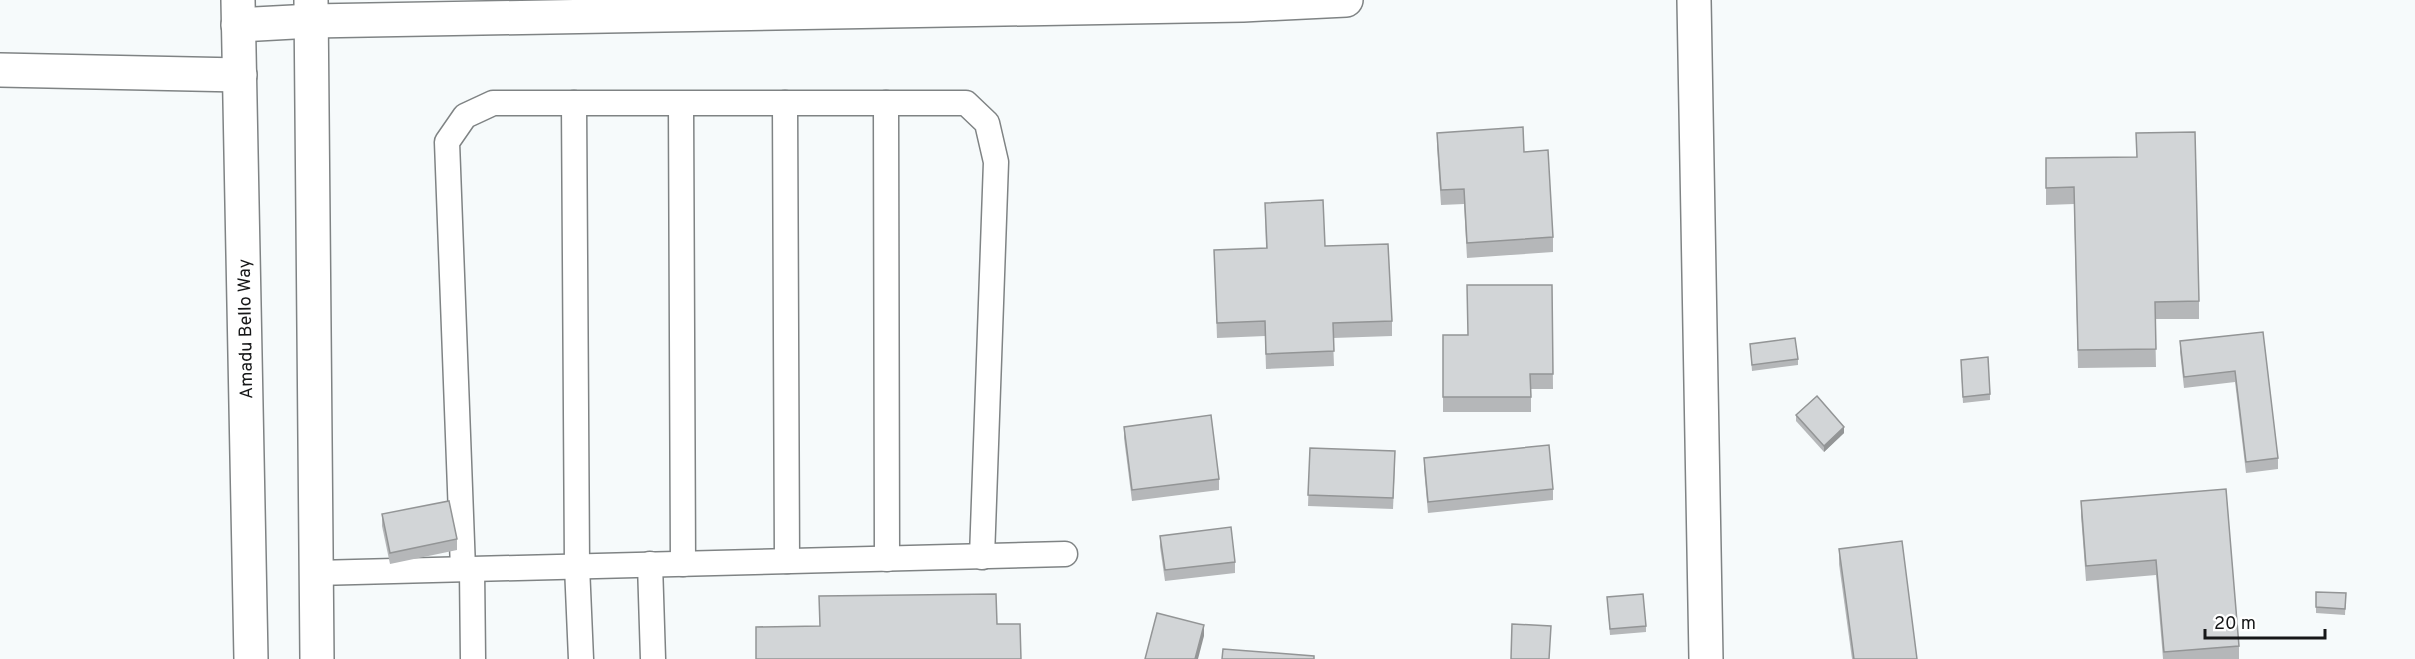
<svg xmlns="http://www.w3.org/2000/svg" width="2415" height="659" font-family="Overpass,sans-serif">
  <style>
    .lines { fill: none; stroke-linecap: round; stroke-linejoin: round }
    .service-casing { stroke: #7f8384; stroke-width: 27 }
    .minor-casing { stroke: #7f8384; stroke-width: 36 }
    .tertiary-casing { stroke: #7f8384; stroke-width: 36 }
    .primary-casing { stroke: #7f8384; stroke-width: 36 }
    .service { stroke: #fff; stroke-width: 24 }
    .minor { stroke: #fff; stroke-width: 33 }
    .tertiary { stroke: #fff; stroke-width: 33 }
    .primary { stroke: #fff; stroke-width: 33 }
    .wall { fill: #b5b7b9 }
    .shaded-wall { fill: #939596 }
    .building { fill: #d2d5d7; stroke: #939596; stroke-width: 1.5 }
    .labels { text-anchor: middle; stroke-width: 4.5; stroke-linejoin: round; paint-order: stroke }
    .street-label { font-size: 18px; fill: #161718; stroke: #fff }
  </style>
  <rect width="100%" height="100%" fill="#f6fafb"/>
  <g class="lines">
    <g class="service-casing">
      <g id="service">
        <path d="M574,103L577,566L581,659"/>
        <path d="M785,103L787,561"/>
        <path d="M886,103L887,559"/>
        <path d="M681,104L683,564"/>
        <path d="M650,564L653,659"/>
        <path d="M463,569L447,142L465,116L493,103H966L987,123L996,162L982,557"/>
        <path d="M472,569L473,659"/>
        <path d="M316,573L1065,554"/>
      </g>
    </g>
    <g class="minor-casing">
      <g id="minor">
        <path d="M1694,0L1706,659"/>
        <path d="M0,70L240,75"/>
      </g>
    </g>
    <g class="tertiary-casing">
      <path id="tertiary" d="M238,25L312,21L1243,5L1346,0"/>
    </g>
    <g class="primary-casing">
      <g id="primary">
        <path d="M238,0L251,659"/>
        <path d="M311,0L317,659"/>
      </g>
    </g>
    <use href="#service" class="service"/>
    <use href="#minor" class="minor"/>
    <use href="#tertiary" class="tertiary"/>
    <use href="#primary" class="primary"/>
  </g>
  <g class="wall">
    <path d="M1437,133L1524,152L1553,237V252L1467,258L1464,204L1441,205L1437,147Z"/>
    <path d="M2046,158L2199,301V319H2155L2156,367L2078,368L2074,204L2046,205Z"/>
    <path d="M1265,203L1325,246L1392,321V336L1333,338L1334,366L1266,369L1265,336L1217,338L1214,250L1266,248Z"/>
    <path d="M1552,285L1553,389H1531V412H1443V335H1468Z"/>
    <path d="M2263,332L2278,458V469L2246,473L2235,382L2184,388L2180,352V341Z"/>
    <path d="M1750,344L1798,359V365L1752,371Z"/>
    <path d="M1961,366L1990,394V400L1963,403Z"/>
    <path d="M1796,415L1844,433L1824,452L1796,421Z"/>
    <path d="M1124,427L1219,479V490L1132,501L1124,438Z"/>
    <path d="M1310,448L1395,463L1393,509L1308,506Z"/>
    <path d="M1424,458L1553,489V500L1428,513L1424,469Z"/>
    <path d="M2226,489L2239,646V659H2163L2156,575L2086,581L2081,516V501Z"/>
    <path d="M382,514L457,539V550L390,564L382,526Z"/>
    <path d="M1160,536L1235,562V573L1165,581L1160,547Z"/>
    <path d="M1839,549L1917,659H1852L1839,564Z"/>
    <path d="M2346,593L2345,615L2316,613V607Z"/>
    <path d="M1607,597L1646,626V632L1610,635Z"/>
  </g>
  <g class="shaded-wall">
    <path d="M1844,427V433L1824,452V446Z"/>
    <path d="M1204,625V636L1198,659H1195Z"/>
  </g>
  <g class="building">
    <path d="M1523,127L1524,152L1548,150L1553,237L1467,243L1464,189L1441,190L1437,133Z"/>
    <path d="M2195,132L2199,301L2155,302L2156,349L2078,350L2074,187L2046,188V158L2137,157L2136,133Z"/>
    <path d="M1323,200L1325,246L1388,244L1392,321L1333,323L1334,351L1266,354L1265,321L1217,323L1214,250L1267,248L1265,203Z"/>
    <path d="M1467,285H1552L1553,374H1530L1531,397H1443V335H1468Z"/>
    <path d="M2263,332L2278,458L2246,462L2235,371L2184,377L2180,341Z"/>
    <path d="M1795,338L1798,359L1752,365L1750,344Z"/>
    <path d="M1988,357L1990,394L1963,397L1961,360Z"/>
    <path d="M1817,396L1844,427L1824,446L1796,415Z"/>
    <path d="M1211,415L1219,479L1132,490L1124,427Z"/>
    <path d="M1549,445L1553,489L1428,502L1424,458Z"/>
    <path d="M1310,448L1395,451L1393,498L1308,495Z"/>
    <path d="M2226,489L2239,646L2164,652L2156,560L2086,566L2081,501Z"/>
    <path d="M449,501L457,539L390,553L382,514Z"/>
    <path d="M1231,527L1235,562L1165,570L1160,536Z"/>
    <path d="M1902,541L1917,659H1854L1839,549Z"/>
    <path d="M2316,592L2346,593L2345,609L2316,607Z"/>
    <path d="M996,594L997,624H1020L1021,659H756V627L820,626L819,596Z"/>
    <path d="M1643,594L1646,626L1610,629L1607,597Z"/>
    <path d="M1157,613L1204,625L1195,659H1145Z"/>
    <path d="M1512,624L1551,626L1549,659H1511Z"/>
    <path d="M1223,649L1314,656V659H1222Z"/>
  </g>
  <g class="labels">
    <g class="street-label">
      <text transform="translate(245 329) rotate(-91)" y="6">Amadu Bello Way</text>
    </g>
  </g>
  <path d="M2205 629v9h120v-9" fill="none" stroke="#161718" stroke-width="3"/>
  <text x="2214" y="629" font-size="18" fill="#161718" stroke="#ffffff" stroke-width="4.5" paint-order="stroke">20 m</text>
</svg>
